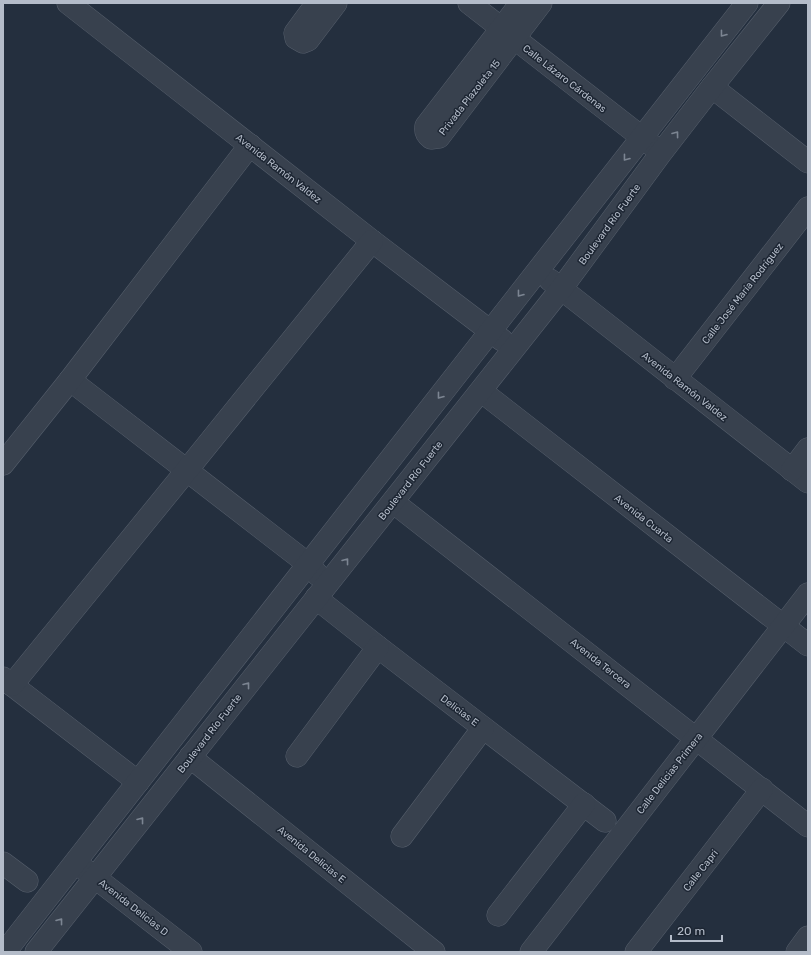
<svg xmlns="http://www.w3.org/2000/svg" width="811" height="955" font-family="Rubik,sans-serif">
  <style>
    .lines { fill: none; stroke-linecap: round; stroke-linejoin: round }
    .minor-casing { stroke: #565f6c; stroke-width: 23 }
    .minor { stroke: #38414e; stroke-width: 22 }
    .oneway { stroke: #7c8592 }
    .labels { text-anchor: middle; stroke-width: 3; stroke-linejoin: round; paint-order: stroke }
    .street-label { font-size: 10px; fill: #b4bcc9; stroke: #1d2633 }
  </style>
  <rect width="100%" height="100%" fill="#242f3e"/>
  <g class="lines">
    <g class="minor-casing">
      <g id="minor">
        <path d="M68,3L372,241L502,340"/>
        <path d="M317,3L295,33L296,38L303,42L308,40L336,3"/>
        <path d="M469,3L653,146"/>
        <path d="M521,3L426,126C425,131 427,135 431,138L439,137L541,3"/>
        <path d="M712,87L808,162"/>
        <path d="M550,280L808,482"/>
        <path d="M675,379L808,208"/>
        <path d="M70,380L308,564L318,575"/>
        <path d="M481,391L808,645"/>
        <path d="M3,464L70,380L250,145"/>
        <path d="M792,470L808,449"/>
        <path d="M393,502L808,826"/>
        <path d="M316,598L378,647L605,821"/>
        <path d="M3,678L138,782"/>
        <path d="M12,685L187,470L372,241"/>
        <path d="M297,756L378,647"/>
        <path d="M190,757L434,952"/>
        <path d="M402,836L483,728"/>
        <path d="M3,863L27,881"/>
        <path d="M84,869L191,952"/>
        <path d="M498,915L584,804"/>
        <path d="M5,952L747,3"/>
        <path d="M36,952L561,289L661,153L712,87L779,3"/>
        <path d="M531,952L808,594"/>
        <path d="M636,952L762,789"/>
        <path d="M797,952L808,937"/>
      </g>
    </g>
    <use href="#minor" class="minor"/>
  </g>
  <defs><path id="oneway-chevron" d="M-2-3.5L2.5 0L-2 3.5" fill="none" stroke-width="1.6" stroke-linecap="round" stroke-linejoin="round"/></defs>
  <g class="oneway">
    <use href="#oneway-chevron" transform="translate(723 34) rotate(128)"/>
    <use href="#oneway-chevron" transform="translate(676 134) rotate(-53)"/>
    <use href="#oneway-chevron" transform="translate(626 158) rotate(128)"/>
    <use href="#oneway-chevron" transform="translate(520 294) rotate(128)"/>
    <use href="#oneway-chevron" transform="translate(440 396) rotate(128)"/>
    <use href="#oneway-chevron" transform="translate(346 561) rotate(-52)"/>
    <use href="#oneway-chevron" transform="translate(247 685) rotate(-52)"/>
    <use href="#oneway-chevron" transform="translate(141 820) rotate(-52)"/>
    <use href="#oneway-chevron" transform="translate(60 921) rotate(-52)"/>
  </g>
  <g class="labels">
    <g class="street-label">
      <text transform="translate(565 78) rotate(38)" y="4">Calle Lázaro Cárdenas</text>
      <text transform="translate(469 97) rotate(-52)" y="4">Privada Plazoleta 15</text>
      <text transform="translate(279 168) rotate(38)" y="4">Avenida Ramón Valdez</text>
      <text transform="translate(609 224) rotate(-54)" y="4">Boulevard Río Fuerte</text>
      <text transform="translate(742 293) rotate(-52)" y="4">Calle José María Rodríguez</text>
      <text transform="translate(685 386) rotate(38)" y="4">Avenida Ramón Valdez</text>
      <text transform="translate(410 480) rotate(-52)" y="4">Boulevard Río Fuerte</text>
      <text transform="translate(644 518) rotate(38)" y="4">Avenida Cuarta</text>
      <text transform="translate(601 663) rotate(38)" y="4">Avenida Tercera</text>
      <text transform="translate(460 710) rotate(37)" y="4">Delicias E</text>
      <text transform="translate(209 733) rotate(-52)" y="4">Boulevard Río Fuerte</text>
      <text transform="translate(669 773) rotate(-52)" y="4">Calle Delicias Primera</text>
      <text transform="translate(312 854) rotate(39)" y="4">Avenida Delicias E</text>
      <text transform="translate(700 870) rotate(-52)" y="4">Calle Capri</text>
      <text transform="translate(134 907) rotate(38)" y="4">Avenida Delicias D</text>
    </g>
  </g>
  <rect width="811" height="955" fill="none" stroke="#b4bcc9" stroke-width="8"/>
  <path d="M671 935v6h51v-6" fill="none" stroke="#b4bcc9" stroke-width="2"/>
  <text x="677" y="935" font-size="12" fill="#b4bcc9" stroke="#1d2633" stroke-width="3" paint-order="stroke">20 m</text>
</svg>
